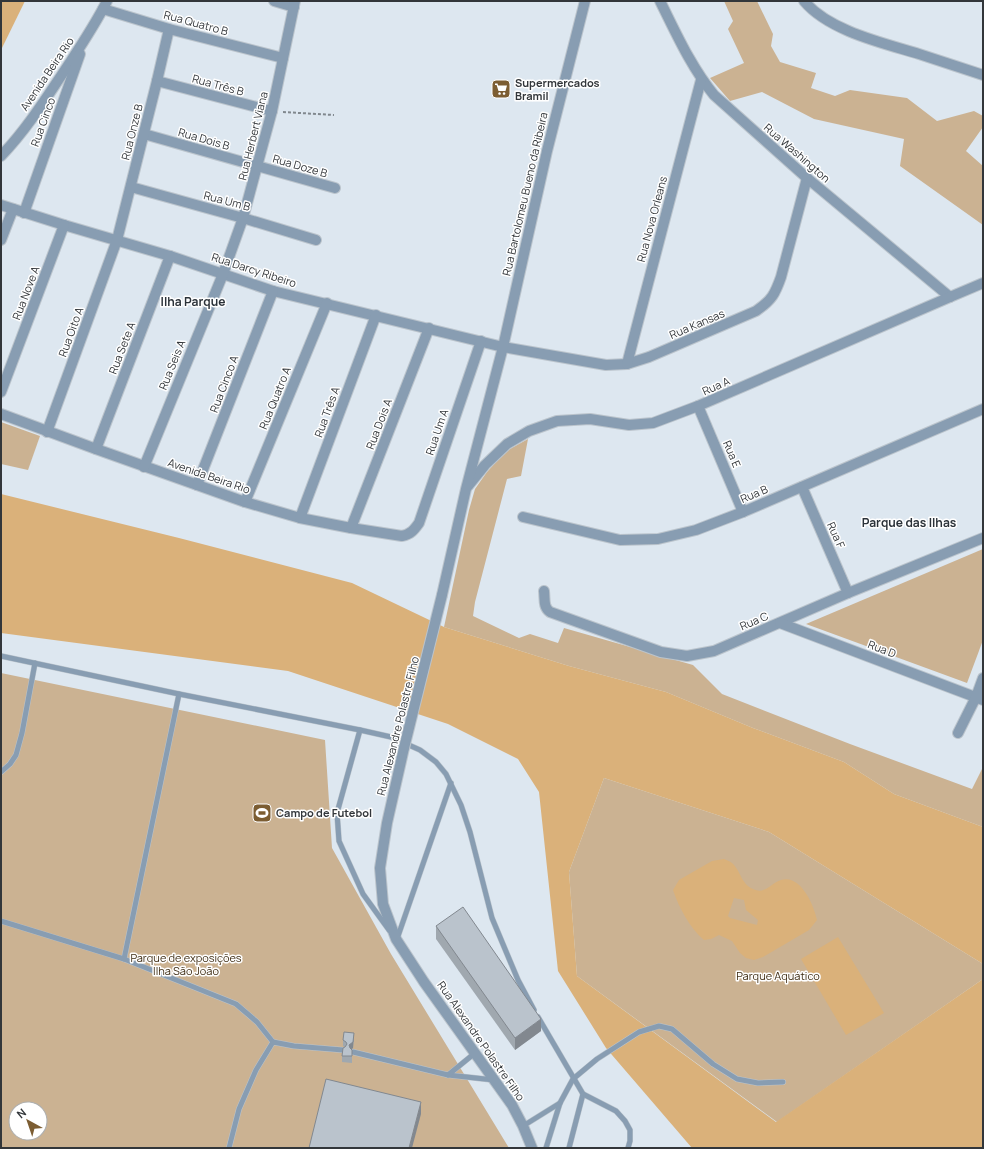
<svg xmlns="http://www.w3.org/2000/svg" width="984" height="1149" font-family="Manrope,sans-serif">
  <style>
    .green { fill: #cbb292; fill-rule: evenodd }
    .water { fill: #dab17a; fill-rule: evenodd }
    .lines { fill: none; stroke-linecap: round; stroke-linejoin: round }
    .lane-casing { stroke: #bbc4cc; stroke-width: 6 }
    .street-casing { stroke: #bbc4cc; stroke-width: 12 }
    .path { stroke: #81888e; stroke-width: 2; stroke-dasharray: 3 2; stroke-linecap: butt }
    .lane { stroke: #889db2; stroke-width: 5 }
    .street { stroke: #889db2; stroke-width: 10 }
    .street-bridge-casing { stroke: #bbc4cc; stroke-width: 12; stroke-linecap: butt }
    .street-bridge { stroke: #889db2; stroke-width: 10 }
    .wall { fill: #a0a8af }
    .shaded-wall { fill: #82888f }
    .building { fill: #bac3cc; stroke: #82888f }
    .labels { text-anchor: middle; stroke-width: 3; stroke-linejoin: round; paint-order: stroke }
    .street-label { font-size: 11px; fill: #32363a; stroke: #fff }
    .poi-label { font-size: 11px; font-weight: bold; fill: #32363a; stroke: #fff; text-anchor: start }
    .park-label { font-size: 11px; fill: #3e2c13; stroke: #fff }
    .neighbourhood-label { font-size: 12px; font-weight: bold; fill: #2b3239; stroke: #fff }
  </style>
  <rect width="100%" height="100%" fill="#dde7f0"/>
  <g class="green">
    <path d="M724,1H757L773,34L771,46L780,62L816,73L811,88L835,96L850,90L907,98L937,121L974,111L983,116V127L966,151L983,166V225L900,166L904,139L814,119L762,92L730,101L710,78L744,63L728,29L733,21Z"/>
    <path d="M1,422L40,436L28,470L1,464Z"/>
    <path d="M528,439L521,476L507,479L475,602L473,616L519,638L530,634L558,643L564,628L693,665L722,694L850,744L972,789L983,767V827L894,794L844,762L753,728L666,692L569,666L444,627L469,510L475,489L487,472L506,451Z"/>
    <path d="M983,549V640L967,683L806,624Z"/>
    <path d="M1,673L325,740L332,848L391,954L509,1148H1ZM16,1109H40V1133H16Z"/>
    <path d="M604,778L769,832L983,964V979L777,1122L577,976L569,872Z"/>
  </g>
  <g class="water">
    <path d="M1,1H25L1,50Z"/>
    <path d="M1,494L179,538L352,583L444,627L569,666L666,692L753,728L844,762L894,794L983,827V964L769,832L604,778L569,872L577,976L776,1122L983,979V1148H692L606,1048L558,971L539,792L518,759L448,724L288,671L1,633Z"/>
    <path d="M724,859C726,860 730,861 732,863C741,871 741,884 753,889C765,895 771,883 781,880C801,874 814,906 817,920L809,930L763,957L754,960L746,958L740,953L732,941L719,935L711,939L704,940C690,928 679,908 673,890L679,880L712,861ZM734,898L744,900L746,910L758,920L757,925L730,918L728,916Z"/>
    <path d="M838,937L884,1013L846,1035L801,959Z"/>
  </g>
  <g class="lines">
    <g class="lane-casing">
      <g id="lane">
        <path d="M1,656L179,694L360,730L391,737L420,750L436,762L446,774L461,805L470,832L492,918L518,980L534,1010"/>
        <path d="M179,694L124,959L236,1004L257,1022L273,1042"/>
        <path d="M360,730L337,813L339,841L363,894L389,930"/>
        <path d="M1,772L10,764L16,755L22,733L35,663"/>
        <path d="M1,921L124,959"/>
        <path d="M397,939L451,783"/>
        <path d="M538,1017L583,1094L616,1111L625,1121L630,1130V1141L628,1148"/>
        <path d="M353,1052L448,1075L494,1080"/>
        <path d="M448,1075L475,1053"/>
        <path d="M523,1126L560,1103"/>
        <path d="M229,1148L239,1109L256,1070L273,1042L294,1046L343,1050"/>
        <path d="M546,1148L560,1103L573,1079L597,1059L639,1032L659,1026L672,1029L713,1064L737,1079L758,1083L783,1082"/>
        <path d="M569,1148L583,1094"/>
      </g>
    </g>
    <g class="street-casing">
      <g id="street">
        <path d="M274,1L294,7"/>
        <path d="M660,1C676,33 691,67 714,95L807,178L950,297"/>
        <path d="M804,1C829,31 883,43 919,54C940,61 962,68 983,75"/>
        <path d="M103,9L169,29L283,58"/>
        <path d="M157,81L272,111"/>
        <path d="M144,134L335,188"/>
        <path d="M1,156C26,130 45,100 65,70C80,47 95,25 107,1"/>
        <path d="M131,187L243,218L316,240"/>
        <path d="M1,205L64,225L170,256L273,291L503,347L606,365L627,364L649,357L756,311C772,300 775,294 781,277L807,178"/>
        <path d="M24,213L80,54"/>
        <path d="M1,240L13,209"/>
        <path d="M627,364L701,80"/>
        <path d="M1,392L64,225"/>
        <path d="M698,406L743,512"/>
        <path d="M1,414L96,449L245,502L300,518L351,528L402,536C411,534 414,530 419,523L481,341"/>
        <path d="M47,432L117,240L157,81L169,29"/>
        <path d="M96,449L170,256"/>
        <path d="M144,467L223,274L243,218L272,111L295,1"/>
        <path d="M197,485L273,291"/>
        <path d="M468,486L485,465L507,444L529,431L557,421L590,419L629,425L653,423L698,406L950,297L983,283"/>
        <path d="M802,487L848,593"/>
        <path d="M245,502L327,303"/>
        <path d="M523,517L620,540L658,539L696,530L743,512L983,409"/>
        <path d="M300,518L376,315"/>
        <path d="M351,528L429,328"/>
        <path d="M544,591C545,599 543,607 550,612L661,652L687,656L714,651L848,593L983,538"/>
        <path d="M442,595L466,489L503,347L547,151L585,1"/>
        <path d="M780,623L983,700"/>
        <path d="M958,733L976,697L983,678"/>
        <path d="M404,748L387,823L380,868L383,904L396,939L424,982L512,1105L523,1126L532,1148"/>
      </g>
    </g>
    <path class="path" d="M283,112L334,115"/>
    <use href="#lane" class="lane"/>
    <use href="#street" class="street"/>
    <g class="street-bridge-casing">
      <path id="street-bridge" d="M404,748L442,595"/>
    </g>
    <use href="#street-bridge" class="street-bridge"/>
  </g>
  <g class="wall">
    <path d="M436,926L541,1031L515,1050L436,939Z"/>
    <path d="M354,1039L353,1048L352,1049V1063L342,1062V1056L345,1047L343,1046V1040Z"/>
  </g>
  <g class="shaded-wall">
    <path d="M541,1019V1031L515,1050V1038Z"/>
    <path d="M354,1033L353,1048L349,1051V1045Z"/>
    <path d="M421,1102V1114L412,1148H409Z"/>
  </g>
  <g class="building">
    <path d="M463,907L541,1019L515,1038L436,926Z"/>
    <path d="M344,1032L354,1033L353,1042L349,1045L350,1048L352,1050V1056H342L343,1048L345,1047L347,1044L346,1042L343,1040Z"/>
    <path d="M326,1079L421,1102L409,1148H309Z"/>
  </g>
  <defs>
    <g id="supermarket-square" transform="scale(1)"><rect x="-9" y="-9" width="18" height="18" rx="4" fill="#7c5d32" stroke="#fff"/><path d="M-6-5.5h2.5l.6 2H6L4.5 2H-2.5L-4.4-4H-6ZM-1.5 3.2a1.3 1.3 0 1 0 .1 0ZM3 3.2a1.3 1.3 0 1 0 .1 0Z" fill="#fff"/></g>
    <g id="stadium-square" transform="scale(1)"><rect x="-9" y="-9" width="18" height="18" rx="4" fill="#7c5d32" stroke="#fff"/><path d="M0-5a6.5 5 0 1 0 0 10a6.5 5 0 1 0 0-10ZM-3.5-1.8h7v3.6h-7Z" fill="#fff"/></g>
  </defs>
  <g fill-rule="evenodd">
    <use href="#supermarket-square" x="501" y="89"/>
    <use href="#stadium-square" x="262" y="813"/>
  </g>
  <g class="labels">
    <g class="street-label">
      <text transform="translate(196 23) rotate(15)" y="4">Rua Quatro B</text>
      <text transform="translate(47 74) rotate(-56)" y="4">Avenida Beira Rio</text>
      <text transform="translate(218 85) rotate(15)" y="4">Rua Três B</text>
      <text transform="translate(43 122) rotate(-70)" y="4">Rua Cinco</text>
      <text transform="translate(132 132) rotate(-76)" y="4">Rua Onze B</text>
      <text transform="translate(253 136) rotate(-76)" y="4">Rua Herbert Viana</text>
      <text transform="translate(204 139) rotate(16)" y="4">Rua Dois B</text>
      <text transform="translate(797 153) rotate(41)" y="4">Rua Washington</text>
      <text transform="translate(300 166) rotate(16)" y="4">Rua Doze B</text>
      <text transform="translate(525 194) rotate(-77)" y="4">Rua Bartolomeu Bueno da Ribeira</text>
      <text transform="translate(227 201) rotate(15)" y="4">Rua Um B</text>
      <text transform="translate(652 219) rotate(-75)" y="4">Rua Nova Orleans</text>
      <text transform="translate(254 270) rotate(18)" y="4">Rua Darcy Ribeiro</text>
      <text transform="translate(26 293) rotate(-69)" y="4">Rua Nove A</text>
      <text transform="translate(697 324) rotate(-23)" y="4">Rua Kansas</text>
      <text transform="translate(71 332) rotate(-70)" y="4">Rua Oito A</text>
      <text transform="translate(122 348) rotate(-69)" y="4">Rua Sete A</text>
      <text transform="translate(172 365) rotate(-68)" y="4">Rua Seis A</text>
      <text transform="translate(224 384) rotate(-69)" y="4">Rua Cinco A</text>
      <text transform="translate(716 386) rotate(-24)" y="4">Rua A</text>
      <text transform="translate(275 398) rotate(-68)" y="4">Rua Quatro A</text>
      <text transform="translate(327 412) rotate(-70)" y="4">Rua Três A</text>
      <text transform="translate(379 424) rotate(-69)" y="4">Rua Dois A</text>
      <text transform="translate(437 432) rotate(-71)" y="4">Rua Um A</text>
      <text transform="translate(732 454) rotate(67)" y="4">Rua E</text>
      <text transform="translate(209 476) rotate(19)" y="4">Avenida Beira Rio</text>
      <text transform="translate(754 494) rotate(-23)" y="4">Rua B</text>
      <text transform="translate(836 535) rotate(66)" y="4">Rua F</text>
      <text transform="translate(754 621) rotate(-23)" y="4">Rua C</text>
      <text transform="translate(882 649) rotate(21)" y="4">Rua D</text>
      <text transform="translate(398 726) rotate(-76)" y="4">Rua Alexandre Polastre Filho</text>
      <text transform="translate(481 1041) rotate(55)" y="4">Rua Alexandre Polastre Filho</text>
    </g>
    <g class="poi-label">
      <text x="515" y="87">Supermercados<tspan x="515" dy="13">Bramil</tspan></text>
      <text x="276" y="817">Campo de Futebol</text>
    </g>
    <g class="park-label">
      <text x="186" y="962">Parque de exposições<tspan x="186" dy="13">Ilha São João</tspan></text>
      <text x="778" y="980">Parque Aquático</text>
    </g>
    <g class="neighbourhood-label">
      <text x="193" y="306">Ilha Parque</text>
      <text x="909" y="527">Parque das Ilhas</text>
    </g>
  </g>
  <rect width="984" height="1149" fill="none" stroke="#32363a" stroke-width="4"/>
  <g transform="translate(28 1121) rotate(320)"><circle r="19" fill="#ffffff" stroke="#adafb0"/>
  <path d="M0-3L7 15L0 10L-7 15Z" fill="#7c5d32"/>
  <text y="-6" font-size="11" font-weight="bold" text-anchor="middle" fill="#32363a">N</text>
  </g>
</svg>
